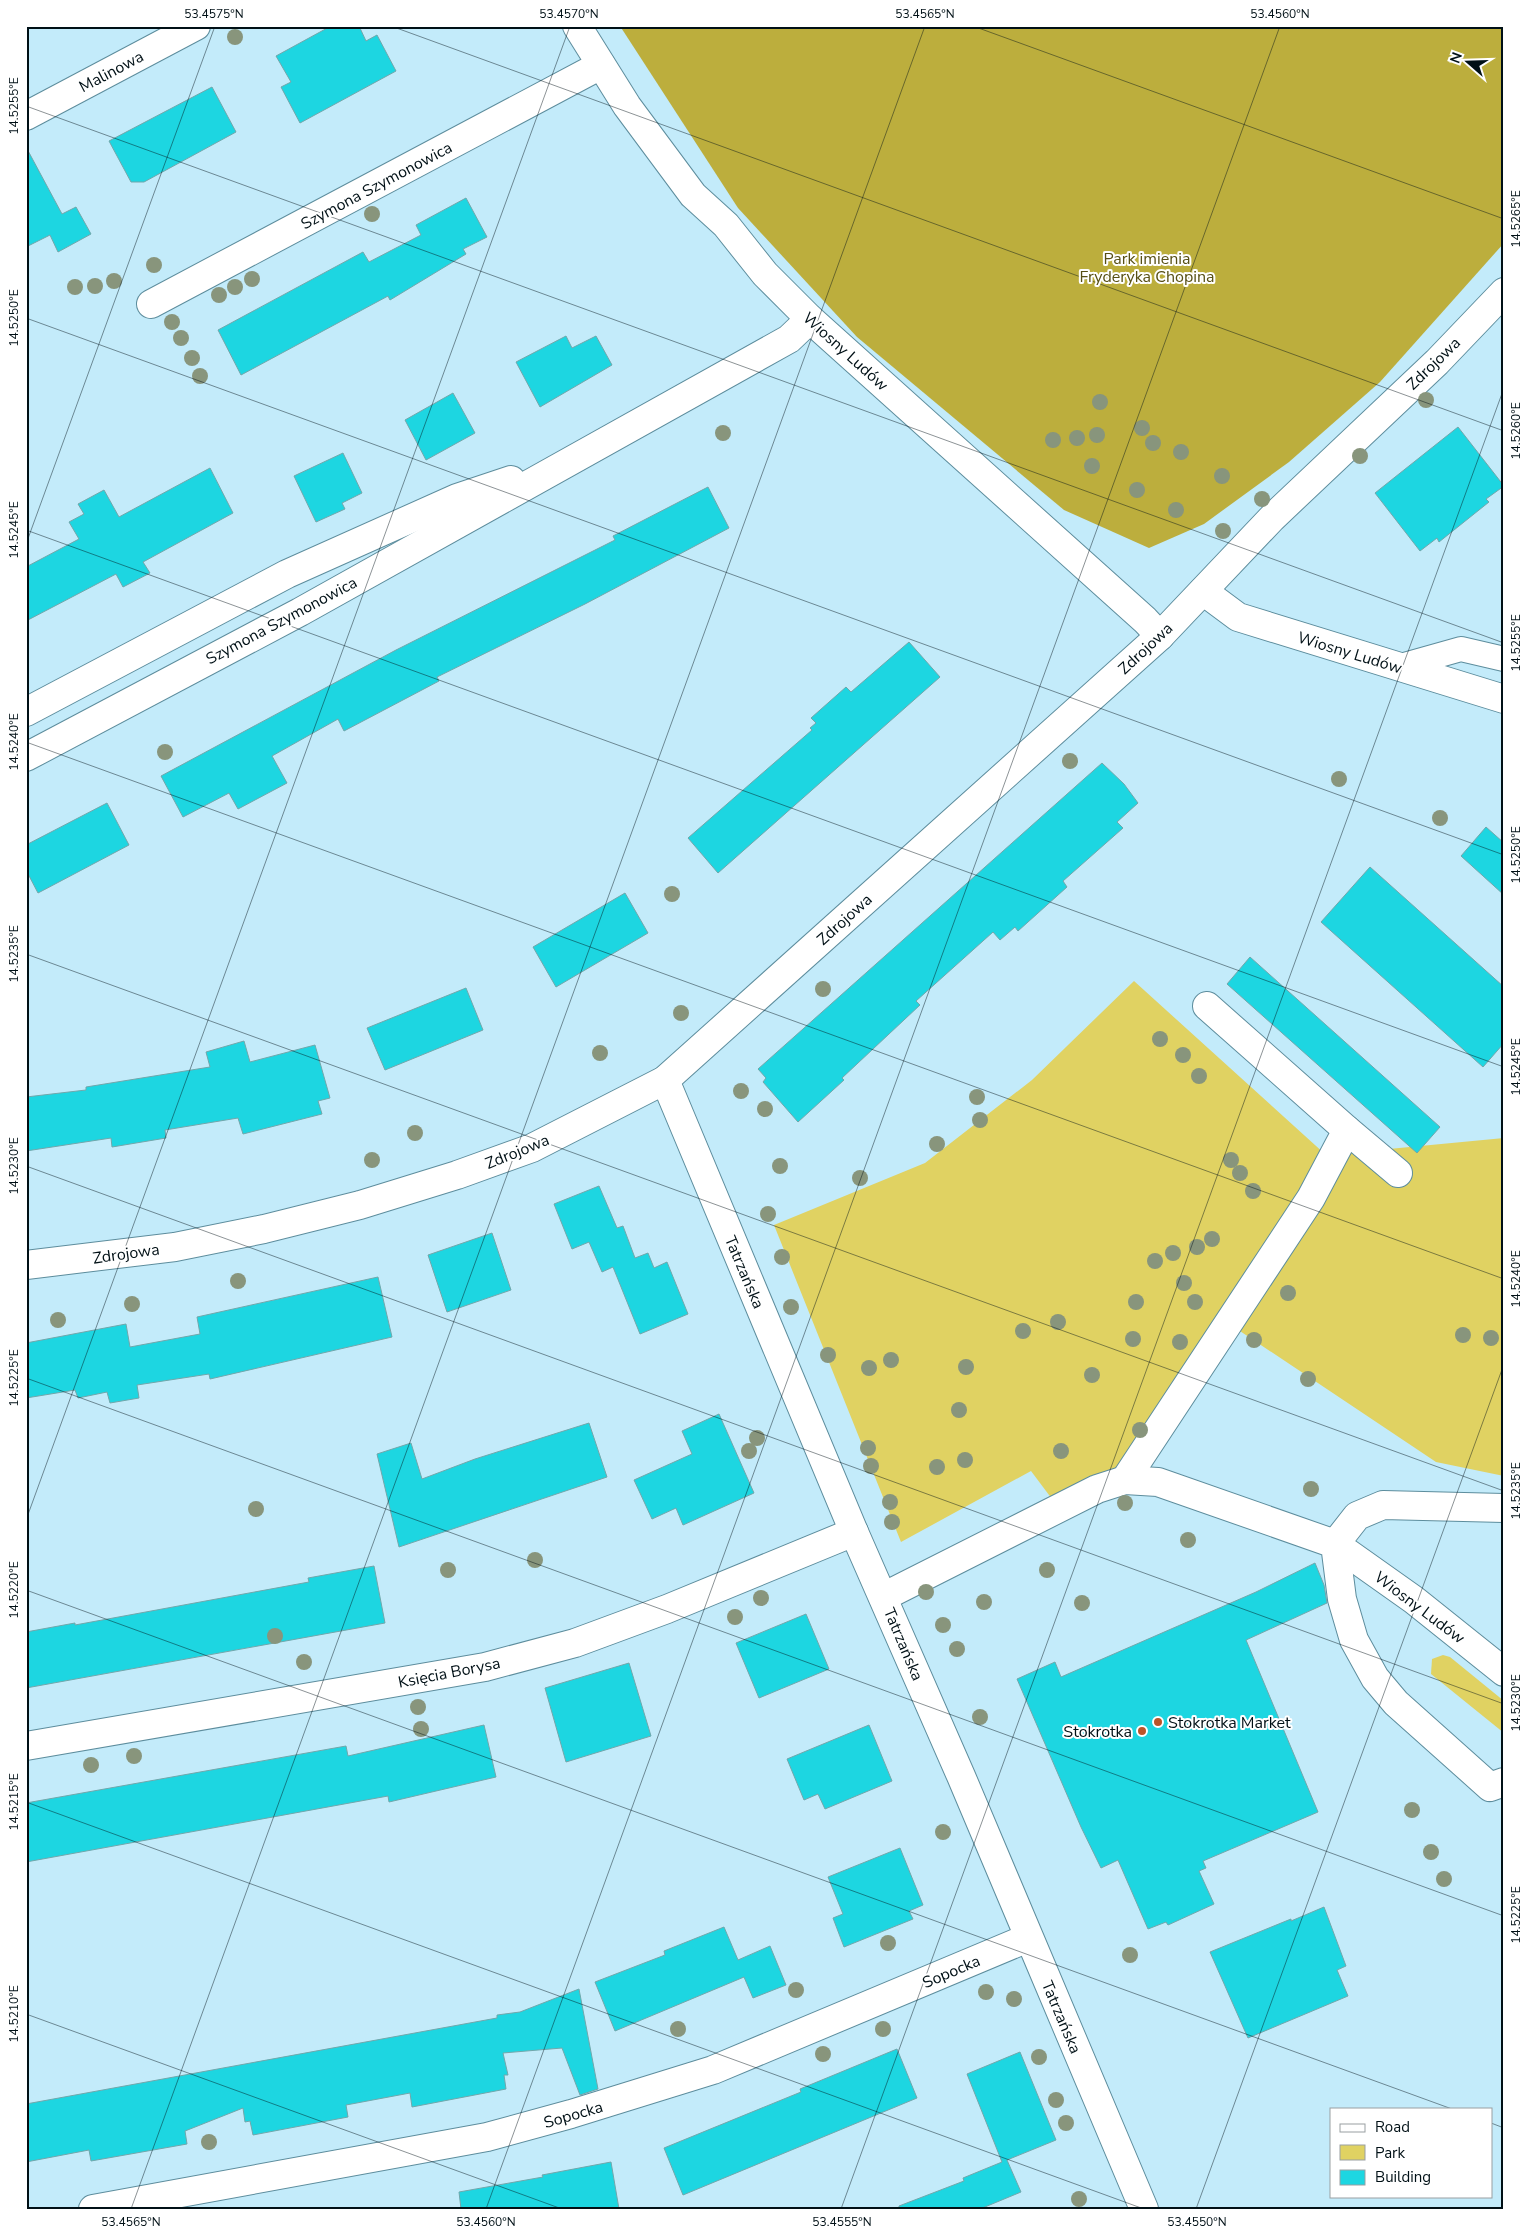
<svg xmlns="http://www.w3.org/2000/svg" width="1530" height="2235" font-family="'Nunito Sans',sans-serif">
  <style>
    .green { fill: #e0d262 }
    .forest { fill: #bcae3d }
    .building { fill: #1dd6e1; stroke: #71a7ab }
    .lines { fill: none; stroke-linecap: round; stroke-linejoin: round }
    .lane-casing { stroke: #5d8d9d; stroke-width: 26 }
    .street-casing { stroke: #5d8d9d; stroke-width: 30 }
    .lane { stroke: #fff; stroke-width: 24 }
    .street { stroke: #fff; stroke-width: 28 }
    .tree { fill: #88957c }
    .ticks { fill: none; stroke: #001016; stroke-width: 1; stroke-opacity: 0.45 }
    .poi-dot { fill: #bb5428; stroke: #fff; stroke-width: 2 }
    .labels { text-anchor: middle; stroke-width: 4; stroke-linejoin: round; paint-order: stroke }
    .street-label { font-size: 16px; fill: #001016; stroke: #fff }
    .park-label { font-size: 16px; fill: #574f14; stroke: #fff }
    .poi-label { font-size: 16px; fill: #001016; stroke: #fff; text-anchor: start }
    .neatline { fill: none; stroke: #001016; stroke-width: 2 }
    .ticks-label { font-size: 12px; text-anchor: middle; fill: #001016 }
  </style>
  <rect width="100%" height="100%" fill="#c3ebfa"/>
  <g class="green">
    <path d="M1134,981L1326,1155L1504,1138V1476L1436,1462L1219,1317L1117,1474L1052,1499L1031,1471L901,1542L774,1225L925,1163L1032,1080Z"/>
    <path d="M1443,1655L1450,1657L1504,1701V1733L1431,1674L1432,1659Z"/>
  </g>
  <path class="forest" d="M620,26H1504V243L1380,382L1289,462L1204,524L1149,548L1064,510L857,337L738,208Z"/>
  <g class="building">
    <path d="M331,26H359L366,41L377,35L396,71L300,123L281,87L291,82L276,56Z"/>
    <path d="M212,87L236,132L144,182H131L109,141Z"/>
    <path d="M26,147L62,214L76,207L91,234L58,252L50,235L26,247Z"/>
    <path d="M466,198L487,237L463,249L466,254L390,300L388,296L241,375L218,330L363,252L369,262L421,235L416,225Z"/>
    <path d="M566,336L572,348L596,336L612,365L540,407L516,362Z"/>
    <path d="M453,393L475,433L426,460L405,420Z"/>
    <path d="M1458,427L1504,486L1486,499L1489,502L1439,542L1437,538L1420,551L1375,493Z"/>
    <path d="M343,453L362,493L342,503L345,509L316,522L294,476Z"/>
    <path d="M210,468L233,513L143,562L150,573L123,587L116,574L26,621V567L79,539L69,522L84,514L78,504L104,490L119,517Z"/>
    <path d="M708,487L729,528L585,604L437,677L439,681L344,731L338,719L272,756L287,783L238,809L229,793L183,817L161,776L396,650L615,540L613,536Z"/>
    <path d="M909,642L940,677L718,873L688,838L812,730L810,728L816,723L811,718L846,687L851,692Z"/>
    <path d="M1102,763L1124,784L1138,803L1117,822L1123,828L1063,881L1067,887L1018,931L1015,927L1000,940L993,932L916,1001L920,1005L842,1078L844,1080L798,1122L763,1082L766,1078L758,1069Z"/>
    <path d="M107,803L129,845L38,893L26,870V845Z"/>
    <path d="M1486,827L1504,843V895L1461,856Z"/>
    <path d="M1370,867L1504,987V1043L1483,1067L1321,922Z"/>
    <path d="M625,893L648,933L556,987L533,947Z"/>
    <path d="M1250,957L1440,1127L1417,1153L1227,984Z"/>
    <path d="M466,988L483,1030L385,1070L367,1028Z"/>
    <path d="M244,1041L250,1062L315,1045L330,1098L318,1101L322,1114L243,1134L238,1118L165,1130L166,1138L112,1147L111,1138L26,1151V1097L86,1090V1087L210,1067L206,1052Z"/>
    <path d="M599,1186L617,1228L623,1226L635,1258L648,1253L654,1268L667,1262L688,1314L640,1334L613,1267L602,1272L589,1242L572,1249L554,1204Z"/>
    <path d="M492,1233L511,1290L447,1312L428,1255Z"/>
    <path d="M378,1277L392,1337L210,1379L209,1374L137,1385L139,1398L110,1403L107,1392L78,1398L75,1390L26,1398V1343L126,1324L130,1347L200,1334L197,1317Z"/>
    <path d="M719,1414L754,1493L683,1525L676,1508L652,1519L634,1480L692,1454L682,1431Z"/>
    <path d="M589,1423L607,1477L399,1547L377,1454L411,1443L422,1479L475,1459Z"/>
    <path d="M1315,1563L1324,1585L1327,1603L1246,1640L1318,1812L1203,1861L1206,1868L1199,1871L1214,1904L1168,1925L1166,1922L1148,1929L1118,1860L1101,1868L1081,1827L1017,1679L1055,1662L1061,1677L1256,1592Z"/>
    <path d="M374,1566L385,1623L26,1688V1632L75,1623V1625L309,1582L308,1578Z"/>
    <path d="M806,1614L829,1669L759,1698L736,1643Z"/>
    <path d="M629,1663L651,1736L566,1762L545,1688Z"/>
    <path d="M484,1725L496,1777L389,1802L388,1796L26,1862V1803L346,1746L348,1756Z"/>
    <path d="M869,1725L892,1781L825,1809L818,1794L804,1800L787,1759Z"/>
    <path d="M900,1848L923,1905L909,1911L913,1919L844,1947L833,1918L843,1914L828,1877Z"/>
    <path d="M1324,1907L1346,1966L1337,1970L1348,1996L1248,2038L1210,1952L1291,1919V1921Z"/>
    <path d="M724,1927L738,1960L770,1946L786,1985L753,1998L744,1977L615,2031L595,1982L665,1955L664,1951Z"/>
    <path d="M579,1989L598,2089L580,2095L562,2048L503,2053L508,2075H504L506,2089L412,2107L410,2093L346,2105L348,2117L253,2135L250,2121L245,2122L243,2108L185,2131L187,2144L91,2161L89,2150L26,2162V2104L497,2018V2015L520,2012Z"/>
    <path d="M897,2049L917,2098L683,2195L664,2148L801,2092L800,2089Z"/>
    <path d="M1020,2052L1056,2140L1007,2160L1021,2192L980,2209H899V2206L964,2181L963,2178L1002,2162L967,2074Z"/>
    <path d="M611,2162L619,2209H461L459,2192L543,2177L542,2175Z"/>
  </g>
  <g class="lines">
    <g class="lane-casing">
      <path id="lane" d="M1397,667L1461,649L1504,659"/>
    </g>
    <g class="street-casing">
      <g id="street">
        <path d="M577,26L627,106L693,195L726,225L765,274L810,319L1145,620L1160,636"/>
        <path d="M26,116L196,26"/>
        <path d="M151,304L601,65"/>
        <path d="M1203,591L1238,617L1504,699"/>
        <path d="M26,712L287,574L457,498L511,480"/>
        <path d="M26,757L300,612L789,339L810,319"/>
        <path d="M665,1080L854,1532L961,1776L1144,2209"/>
        <path d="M1347,1130L1398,1173"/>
        <path d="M26,1265L175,1247L264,1229L360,1205L457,1175L532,1148L665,1080L1160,636L1272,518L1437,362L1504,292"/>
        <path d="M1125,1480L1311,1198L1347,1130L1207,1006"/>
        <path d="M1504,1508L1383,1505L1357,1516L1335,1544L1414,1600L1504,1672"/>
        <path d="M883,1597L1097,1489L1125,1480L1158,1482L1335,1544L1342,1599L1354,1640L1375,1678L1396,1703L1490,1787L1504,1782"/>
        <path d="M26,1746L485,1667L575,1643L667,1609L854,1532"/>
        <path d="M93,2209L487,2137L571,2114L713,2070L1028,1938"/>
      </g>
    </g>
    <use href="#lane" class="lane"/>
    <use href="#street" class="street"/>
  </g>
  <g class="tree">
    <circle cx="235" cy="37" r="8"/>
    <circle cx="372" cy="214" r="8"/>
    <circle cx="154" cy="265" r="8"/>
    <circle cx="252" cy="279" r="8"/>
    <circle cx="114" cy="281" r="8"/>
    <circle cx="95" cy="286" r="8"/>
    <circle cx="75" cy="287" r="8"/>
    <circle cx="235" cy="287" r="8"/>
    <circle cx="219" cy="295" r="8"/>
    <circle cx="172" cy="322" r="8"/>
    <circle cx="181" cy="338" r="8"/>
    <circle cx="192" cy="358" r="8"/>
    <circle cx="200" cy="376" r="8"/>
    <circle cx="1426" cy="400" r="8"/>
    <circle cx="1100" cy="402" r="8"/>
    <circle cx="1142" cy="428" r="8"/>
    <circle cx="723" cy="433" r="8"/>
    <circle cx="1097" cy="435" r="8"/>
    <circle cx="1077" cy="438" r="8"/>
    <circle cx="1053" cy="440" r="8"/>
    <circle cx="1153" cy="443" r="8"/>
    <circle cx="1181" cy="452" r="8"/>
    <circle cx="1360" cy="456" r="8"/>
    <circle cx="1092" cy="466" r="8"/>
    <circle cx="1222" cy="476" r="8"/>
    <circle cx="1137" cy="490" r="8"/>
    <circle cx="1262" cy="499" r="8"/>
    <circle cx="1176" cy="510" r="8"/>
    <circle cx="1223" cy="531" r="8"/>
    <circle cx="165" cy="752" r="8"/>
    <circle cx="1070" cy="761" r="8"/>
    <circle cx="1339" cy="779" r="8"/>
    <circle cx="1440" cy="818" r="8"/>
    <circle cx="672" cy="894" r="8"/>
    <circle cx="823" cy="989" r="8"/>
    <circle cx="681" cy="1013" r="8"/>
    <circle cx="1160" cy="1039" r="8"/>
    <circle cx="600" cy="1053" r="8"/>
    <circle cx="1183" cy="1055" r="8"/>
    <circle cx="1199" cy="1076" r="8"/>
    <circle cx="741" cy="1091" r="8"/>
    <circle cx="977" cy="1097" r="8"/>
    <circle cx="765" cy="1109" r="8"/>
    <circle cx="980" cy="1120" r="8"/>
    <circle cx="415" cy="1133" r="8"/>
    <circle cx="937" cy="1144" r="8"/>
    <circle cx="372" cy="1160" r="8"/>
    <circle cx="1231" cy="1160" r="8"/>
    <circle cx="780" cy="1166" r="8"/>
    <circle cx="1240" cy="1173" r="8"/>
    <circle cx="860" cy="1178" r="8"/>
    <circle cx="1253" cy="1191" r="8"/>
    <circle cx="768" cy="1214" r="8"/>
    <circle cx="1212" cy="1239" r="8"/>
    <circle cx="1197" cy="1247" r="8"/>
    <circle cx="1173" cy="1253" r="8"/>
    <circle cx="782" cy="1257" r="8"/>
    <circle cx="1155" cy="1261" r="8"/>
    <circle cx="238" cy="1281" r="8"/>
    <circle cx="1184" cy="1283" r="8"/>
    <circle cx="1288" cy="1293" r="8"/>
    <circle cx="1136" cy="1302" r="8"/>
    <circle cx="1195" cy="1302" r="8"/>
    <circle cx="132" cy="1304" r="8"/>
    <circle cx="791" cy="1307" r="8"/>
    <circle cx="58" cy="1320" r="8"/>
    <circle cx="1058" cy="1322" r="8"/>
    <circle cx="1023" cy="1331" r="8"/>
    <circle cx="1463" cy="1335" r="8"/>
    <circle cx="1491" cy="1338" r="8"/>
    <circle cx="1133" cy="1339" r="8"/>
    <circle cx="1254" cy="1340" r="8"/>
    <circle cx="1180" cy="1342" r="8"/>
    <circle cx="828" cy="1355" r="8"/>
    <circle cx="891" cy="1360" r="8"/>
    <circle cx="966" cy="1367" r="8"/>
    <circle cx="869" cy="1368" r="8"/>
    <circle cx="1092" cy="1375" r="8"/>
    <circle cx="1308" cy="1379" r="8"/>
    <circle cx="959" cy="1410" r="8"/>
    <circle cx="1140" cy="1430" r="8"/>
    <circle cx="757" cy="1438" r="8"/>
    <circle cx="868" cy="1448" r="8"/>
    <circle cx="749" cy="1451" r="8"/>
    <circle cx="1061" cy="1451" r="8"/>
    <circle cx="965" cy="1460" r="8"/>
    <circle cx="871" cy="1466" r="8"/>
    <circle cx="937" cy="1467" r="8"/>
    <circle cx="1311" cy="1489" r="8"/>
    <circle cx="890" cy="1502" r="8"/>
    <circle cx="1125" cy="1503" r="8"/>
    <circle cx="256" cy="1509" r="8"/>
    <circle cx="892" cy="1522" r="8"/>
    <circle cx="1188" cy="1540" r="8"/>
    <circle cx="535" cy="1560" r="8"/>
    <circle cx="448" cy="1570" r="8"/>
    <circle cx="1047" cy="1570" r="8"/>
    <circle cx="926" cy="1592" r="8"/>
    <circle cx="761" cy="1598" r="8"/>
    <circle cx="984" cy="1602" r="8"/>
    <circle cx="1082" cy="1603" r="8"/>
    <circle cx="735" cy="1617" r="8"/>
    <circle cx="943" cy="1625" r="8"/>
    <circle cx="275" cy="1636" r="8"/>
    <circle cx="957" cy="1649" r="8"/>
    <circle cx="304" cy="1662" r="8"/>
    <circle cx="418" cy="1707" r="8"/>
    <circle cx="980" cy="1717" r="8"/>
    <circle cx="421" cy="1729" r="8"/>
    <circle cx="134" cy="1756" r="8"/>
    <circle cx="91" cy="1765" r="8"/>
    <circle cx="1412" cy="1810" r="8"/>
    <circle cx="943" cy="1832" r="8"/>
    <circle cx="1431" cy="1852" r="8"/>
    <circle cx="1444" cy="1879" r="8"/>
    <circle cx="888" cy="1943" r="8"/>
    <circle cx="1130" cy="1955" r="8"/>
    <circle cx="796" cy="1990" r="8"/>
    <circle cx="986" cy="1992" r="8"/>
    <circle cx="1014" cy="1999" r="8"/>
    <circle cx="678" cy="2029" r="8"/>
    <circle cx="883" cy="2029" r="8"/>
    <circle cx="823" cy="2054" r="8"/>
    <circle cx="1039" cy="2057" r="8"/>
    <circle cx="1056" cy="2100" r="8"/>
    <circle cx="1066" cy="2123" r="8"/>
    <circle cx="209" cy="2142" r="8"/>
    <circle cx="1079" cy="2199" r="8"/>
  </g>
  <path class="ticks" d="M391,26L1504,431M973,26L1504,219M26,106L1504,643M26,318L1504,855M26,530L1504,1067M26,544L215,26M26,742L1504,1279M26,954L1504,1491M26,1166L1504,1704M26,1378L1504,1916M26,1520L570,26M26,1590L1452,2109M26,1802L1144,2209M26,2014L562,2209M1491,2123L1504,2128M131,2209L925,26M486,2209L1280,26M841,2209L1504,388M1196,2209L1504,1364"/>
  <g class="poi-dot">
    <circle cx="1158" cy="1722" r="5"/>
    <circle cx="1142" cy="1731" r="5"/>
  </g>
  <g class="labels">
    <g class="street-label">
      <text transform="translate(111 71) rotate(-28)" y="6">Malinowa</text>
      <text transform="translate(376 185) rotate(-28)" y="6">Szymona Szymonowica</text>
      <text transform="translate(846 351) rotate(42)" y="6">Wiosny Ludów</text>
      <text transform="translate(1433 363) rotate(-44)" y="6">Zdrojowa</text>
      <text transform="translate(281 620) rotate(-28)" y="6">Szymona Szymonowica</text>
      <text transform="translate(1145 648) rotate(-43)" y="6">Zdrojowa</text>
      <text transform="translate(1350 652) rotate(17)" y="6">Wiosny Ludów</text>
      <text transform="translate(844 919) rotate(-42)" y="6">Zdrojowa</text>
      <text transform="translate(517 1151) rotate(-22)" y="6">Zdrojowa</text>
      <text transform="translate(126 1253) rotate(-8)" y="6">Zdrojowa</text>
      <text transform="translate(745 1272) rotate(67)" y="6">Tatrzańska</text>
      <text transform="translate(1420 1607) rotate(37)" y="6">Wiosny Ludów</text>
      <text transform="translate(904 1644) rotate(67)" y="6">Tatrzańska</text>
      <text transform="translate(449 1672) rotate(-11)" y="6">Księcia Borysa</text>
      <text transform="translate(951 1971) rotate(-23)" y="6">Sopocka</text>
      <text transform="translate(1062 2017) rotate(67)" y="6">Tatrzańska</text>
      <text transform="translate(573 2114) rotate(-16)" y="6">Sopocka</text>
    </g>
    <g class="park-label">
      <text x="1147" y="264">Park imienia<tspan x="1147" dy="18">Fryderyka Chopina</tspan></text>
    </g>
    <g class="poi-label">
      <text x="1168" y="1728">Stokrotka Market</text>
      <text x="1132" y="1737" text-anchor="end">Stokrotka</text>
    </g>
  </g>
  <rect width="1530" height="2235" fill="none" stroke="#ffffff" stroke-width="55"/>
  <rect x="1330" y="2108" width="162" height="90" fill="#ffffff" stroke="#999fa2"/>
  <rect x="1340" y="2124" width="25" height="8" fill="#ffffff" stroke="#999fa2"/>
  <text x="1375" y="2132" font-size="15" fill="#001016">Road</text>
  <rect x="1340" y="2145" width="25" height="15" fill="#e0d262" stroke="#999fa2"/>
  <text x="1375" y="2158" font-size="15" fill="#001016">Park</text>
  <rect x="1340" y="2170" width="25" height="15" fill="#1dd6e1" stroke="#999fa2"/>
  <text x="1375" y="2182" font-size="15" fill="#001016">Building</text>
  <g transform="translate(1468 62) rotate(290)" stroke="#ffffff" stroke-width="4" paint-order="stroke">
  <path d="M0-4L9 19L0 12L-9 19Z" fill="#001016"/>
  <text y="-8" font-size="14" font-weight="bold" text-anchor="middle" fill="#001016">N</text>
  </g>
  <rect x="28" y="28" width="1474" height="2180" class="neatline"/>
  <g class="ticks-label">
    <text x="214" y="18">53.4575°N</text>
    <text x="569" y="18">53.4570°N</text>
    <text x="925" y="18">53.4565°N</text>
    <text x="1280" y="18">53.4560°N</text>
    <text transform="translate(14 106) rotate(-90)" y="4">14.5255°E</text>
    <text transform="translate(1516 219) rotate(-90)" y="4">14.5265°E</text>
    <text transform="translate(14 318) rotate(-90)" y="4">14.5250°E</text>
    <text transform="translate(1516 431) rotate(-90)" y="4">14.5260°E</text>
    <text transform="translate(14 530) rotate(-90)" y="4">14.5245°E</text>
    <text transform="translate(1516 643) rotate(-90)" y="4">14.5255°E</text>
    <text transform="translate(14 742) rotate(-90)" y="4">14.5240°E</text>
    <text transform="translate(1516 855) rotate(-90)" y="4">14.5250°E</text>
    <text transform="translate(14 954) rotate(-90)" y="4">14.5235°E</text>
    <text transform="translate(1516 1067) rotate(-90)" y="4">14.5245°E</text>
    <text transform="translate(14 1166) rotate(-90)" y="4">14.5230°E</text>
    <text transform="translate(1516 1279) rotate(-90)" y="4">14.5240°E</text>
    <text transform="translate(14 1378) rotate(-90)" y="4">14.5225°E</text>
    <text transform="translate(1516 1491) rotate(-90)" y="4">14.5235°E</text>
    <text transform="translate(14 1590) rotate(-90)" y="4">14.5220°E</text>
    <text transform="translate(1516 1703) rotate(-90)" y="4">14.5230°E</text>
    <text transform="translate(14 1802) rotate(-90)" y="4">14.5215°E</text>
    <text transform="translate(1516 1915) rotate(-90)" y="4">14.5225°E</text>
    <text transform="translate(14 2014) rotate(-90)" y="4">14.5210°E</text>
    <text x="131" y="2226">53.4565°N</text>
    <text x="486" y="2226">53.4560°N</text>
    <text x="842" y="2226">53.4555°N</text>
    <text x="1197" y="2226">53.4550°N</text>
  </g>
</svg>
